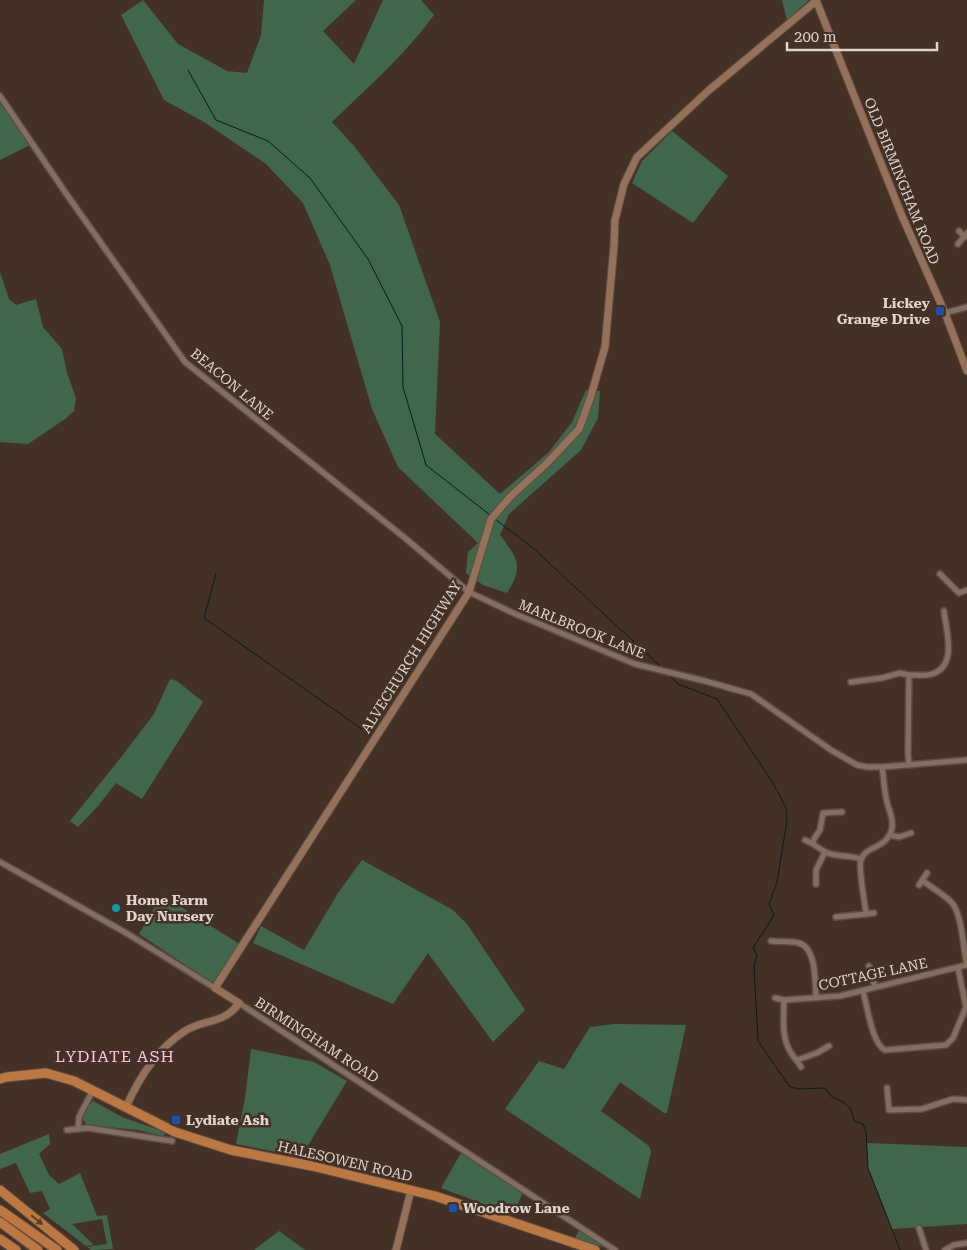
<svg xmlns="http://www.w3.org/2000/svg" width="967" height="1250" font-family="'Roboto Serif',serif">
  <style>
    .green { fill: #40674c }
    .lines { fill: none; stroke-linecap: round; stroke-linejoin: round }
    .stream { stroke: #061d1f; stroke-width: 1 }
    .street-casing { stroke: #5c4d44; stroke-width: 8 }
    .secondary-casing { stroke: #5c4d44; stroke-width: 9 }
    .highway-casing { stroke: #5c4d44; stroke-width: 11 }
    .street { stroke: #836e62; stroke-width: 5 }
    .secondary { stroke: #947158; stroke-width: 7 }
    .highway { stroke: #bd7841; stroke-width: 9 }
    .oneway { fill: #5b3f2b }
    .transit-dot { fill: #1a4fb4; stroke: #433126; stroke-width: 2 }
    .culture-dot { fill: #0f9aa8; stroke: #433126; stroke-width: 2 }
    .labels { text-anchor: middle; stroke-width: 5; stroke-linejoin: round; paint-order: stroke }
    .street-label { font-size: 14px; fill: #e0d4ce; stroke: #433126 }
    .poi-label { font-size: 14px; font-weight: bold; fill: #e0d4ce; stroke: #433126; text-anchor: start }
    .quarter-label { font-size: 16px; letter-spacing: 1px; fill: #fec1e2; stroke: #433126 }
  </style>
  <rect width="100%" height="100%" fill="#433126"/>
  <g class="green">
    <path d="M143,0L178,44L227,71L247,73L261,35L264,0H356L323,31L354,64L383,0H421L434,15C405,55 367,88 332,122L354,146L399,205L440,322L435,434L500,494L549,452L572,422L586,390L600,391L598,418L581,450L509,514L500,535C518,559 524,566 507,593L483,585L466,573L468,552L478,543L398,467L372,409L330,265L303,203L266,164L204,122L164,100L121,15Z"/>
    <path d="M782,0H809L787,20Z"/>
    <path d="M0,101L30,145L0,160Z"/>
    <path d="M672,131L728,176L693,223L632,183L642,161Z"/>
    <path d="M0,272L9,299L16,305L36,299L43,327L62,349L67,373L76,398L74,411L65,419L28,444L0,442Z"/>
    <path d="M170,679L177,681L203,702L142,799L116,783L98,806L78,827L70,821L122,756L154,714Z"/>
    <path d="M362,860L453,910L467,924L525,1010L493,1042L428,953L393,1004L253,943L261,926L304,950L338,893Z"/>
    <path d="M162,895L241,945L217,986L139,934Z"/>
    <path d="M614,1024L686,1025L667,1113H664L620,1082L601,1111L649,1146L651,1152L640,1199L505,1109L539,1061L564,1069L590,1027Z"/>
    <path d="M251,1049L314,1062L347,1081L301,1157L236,1144L245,1098Z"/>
    <path d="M93,1101L122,1117L165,1132L164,1136L138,1130L87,1125L82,1118L85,1110Z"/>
    <path d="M49,1134L50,1144L39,1154L49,1175L59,1184L80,1173L97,1216L107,1215L113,1249L91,1250L87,1247L107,1244L102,1219L72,1224L94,1245L86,1246L43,1213L50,1209L42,1191L30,1193L16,1163L0,1169V1154Z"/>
    <path d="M867,1143L967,1147V1224L892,1229L868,1168Z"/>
    <path d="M461,1153L523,1192L513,1215L441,1188Z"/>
    <path d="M580,1229L611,1250L575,1238Z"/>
    <path d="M279,1231L305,1250H254Z"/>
  </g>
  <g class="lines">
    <g class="stream">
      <path d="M188,70L216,120L268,141L310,178L368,259L402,326L403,387L426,465L490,515"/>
      <path d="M495,519L533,548L661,667"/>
      <path d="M216,574L204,618L373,737"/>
      <path d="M668,674L678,684L717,699L773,783L786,808L787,821L777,882L769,904L774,915L753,948L757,955L754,966L758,1041L789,1086L798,1089L825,1088L832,1097L843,1102L851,1109L854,1121L863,1124L866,1132L868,1168L900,1250"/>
    </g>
    <g class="street-casing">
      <g id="street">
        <path d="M0,96L65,192L185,362L405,538L469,592L511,612L635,664L705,681L751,694L831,750L857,765L867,767H882L967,760"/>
        <path d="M959,231L965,237"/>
        <path d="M958,244L967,233"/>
        <path d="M945,313L967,307"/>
        <path d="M940,574L959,593L967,590"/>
        <path d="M851,682L882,678L900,673L909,675"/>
        <path d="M909,765L908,753L909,675C916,675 926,676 932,674C958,666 946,630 944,611"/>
        <path d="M890,835L899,837L911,833"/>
        <path d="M805,840L813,844"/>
        <path d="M825,852L813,844L814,839L820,830L823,813L842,812"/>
        <path d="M0,862L128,934L215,988"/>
        <path d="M816,884V870L825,852C838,858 848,854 861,859"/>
        <path d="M919,885L927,873"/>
        <path d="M866,914L874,913"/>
        <path d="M836,917L866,914C865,902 858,868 861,860C865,845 887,850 892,828C894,819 889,811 887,802C884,791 884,778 882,767"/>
        <path d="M771,941C780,942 791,941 799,943C817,948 815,984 816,998"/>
        <path d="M869,966L875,987"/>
        <path d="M863,991C867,1005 872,1044 885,1050L946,1045L953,1038L966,1007L958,968"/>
        <path d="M775,998L784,1000L840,996L967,965C963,948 962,914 952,903C944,894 932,888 923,881"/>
        <path d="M784,1000C784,1017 781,1036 790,1051C793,1057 798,1061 801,1067"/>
        <path d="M239,1003L615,1250"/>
        <path d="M797,1060L817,1053L829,1046"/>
        <path d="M887,1088L889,1110L922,1109L953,1099L967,1100"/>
        <path d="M78,1129L79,1117L93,1090"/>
        <path d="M67,1130L88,1128L172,1141"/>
        <path d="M919,1228L926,1250"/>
        <path d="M945,1250L954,1245L967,1243"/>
      </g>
    </g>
    <g class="secondary-casing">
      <g id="secondary">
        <path d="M816,0L902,216L945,313L967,371"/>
        <path d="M126,1107C139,1078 158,1048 185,1031C204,1019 225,1024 239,1003L215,988L469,592L491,519L510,497L546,464L579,429L590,399L605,347L614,246L615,220L624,184L637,157L708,91L816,1"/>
        <path d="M396,1250L411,1190"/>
      </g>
    </g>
    <g class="highway-casing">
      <g id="highway">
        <path d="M0,1079L7,1077L46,1073L74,1081L175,1132L231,1150L312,1166L435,1196L595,1250"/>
        <path d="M0,1190L74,1250"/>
        <path d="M0,1210L57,1250"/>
        <path d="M0,1222L38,1250"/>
        <path d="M0,1239L16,1250"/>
      </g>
    </g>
    <use href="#street" class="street"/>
    <use href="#secondary" class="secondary"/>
    <use href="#highway" class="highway"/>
  </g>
  <defs><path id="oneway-solid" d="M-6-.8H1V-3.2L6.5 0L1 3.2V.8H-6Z" transform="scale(1.25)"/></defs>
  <use class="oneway" href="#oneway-solid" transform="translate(37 1220) rotate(39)"/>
  <g class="transit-dot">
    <rect x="935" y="306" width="10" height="10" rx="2.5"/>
    <rect x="171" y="1115" width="10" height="10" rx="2.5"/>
    <rect x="448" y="1203" width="10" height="10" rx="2.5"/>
  </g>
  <circle class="culture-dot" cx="116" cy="908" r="5"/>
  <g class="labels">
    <g class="street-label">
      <text transform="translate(902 181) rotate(68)" y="5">OLD BIRMINGHAM ROAD</text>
      <text transform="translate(232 384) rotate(40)" y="5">BEACON LANE</text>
      <text transform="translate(582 629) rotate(22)" y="5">MARLBROOK LANE</text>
      <text transform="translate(411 657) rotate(-58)" y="5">ALVECHURCH HIGHWAY</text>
      <text transform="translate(873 974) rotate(-12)" y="5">COTTAGE LANE</text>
      <text transform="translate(317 1040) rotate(33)" y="5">BIRMINGHAM ROAD</text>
      <text transform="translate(345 1161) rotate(13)" y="5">HALESOWEN ROAD</text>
    </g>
    <g class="poi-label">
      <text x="930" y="308" text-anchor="end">Lickey<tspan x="930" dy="16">Grange Drive</tspan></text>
      <text x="126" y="905">Home Farm<tspan x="126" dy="16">Day Nursery</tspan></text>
      <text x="186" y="1125">Lydiate Ash</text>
      <text x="463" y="1213">Woodrow Lane</text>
    </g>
    <g class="quarter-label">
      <text x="115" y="1062">LYDIATE ASH</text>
    </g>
  </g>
  <path d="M787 42v8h150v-8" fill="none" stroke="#e0d4ce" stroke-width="2.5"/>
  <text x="794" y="42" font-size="15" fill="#e0d4ce" stroke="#433126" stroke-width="4" paint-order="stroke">200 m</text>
</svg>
